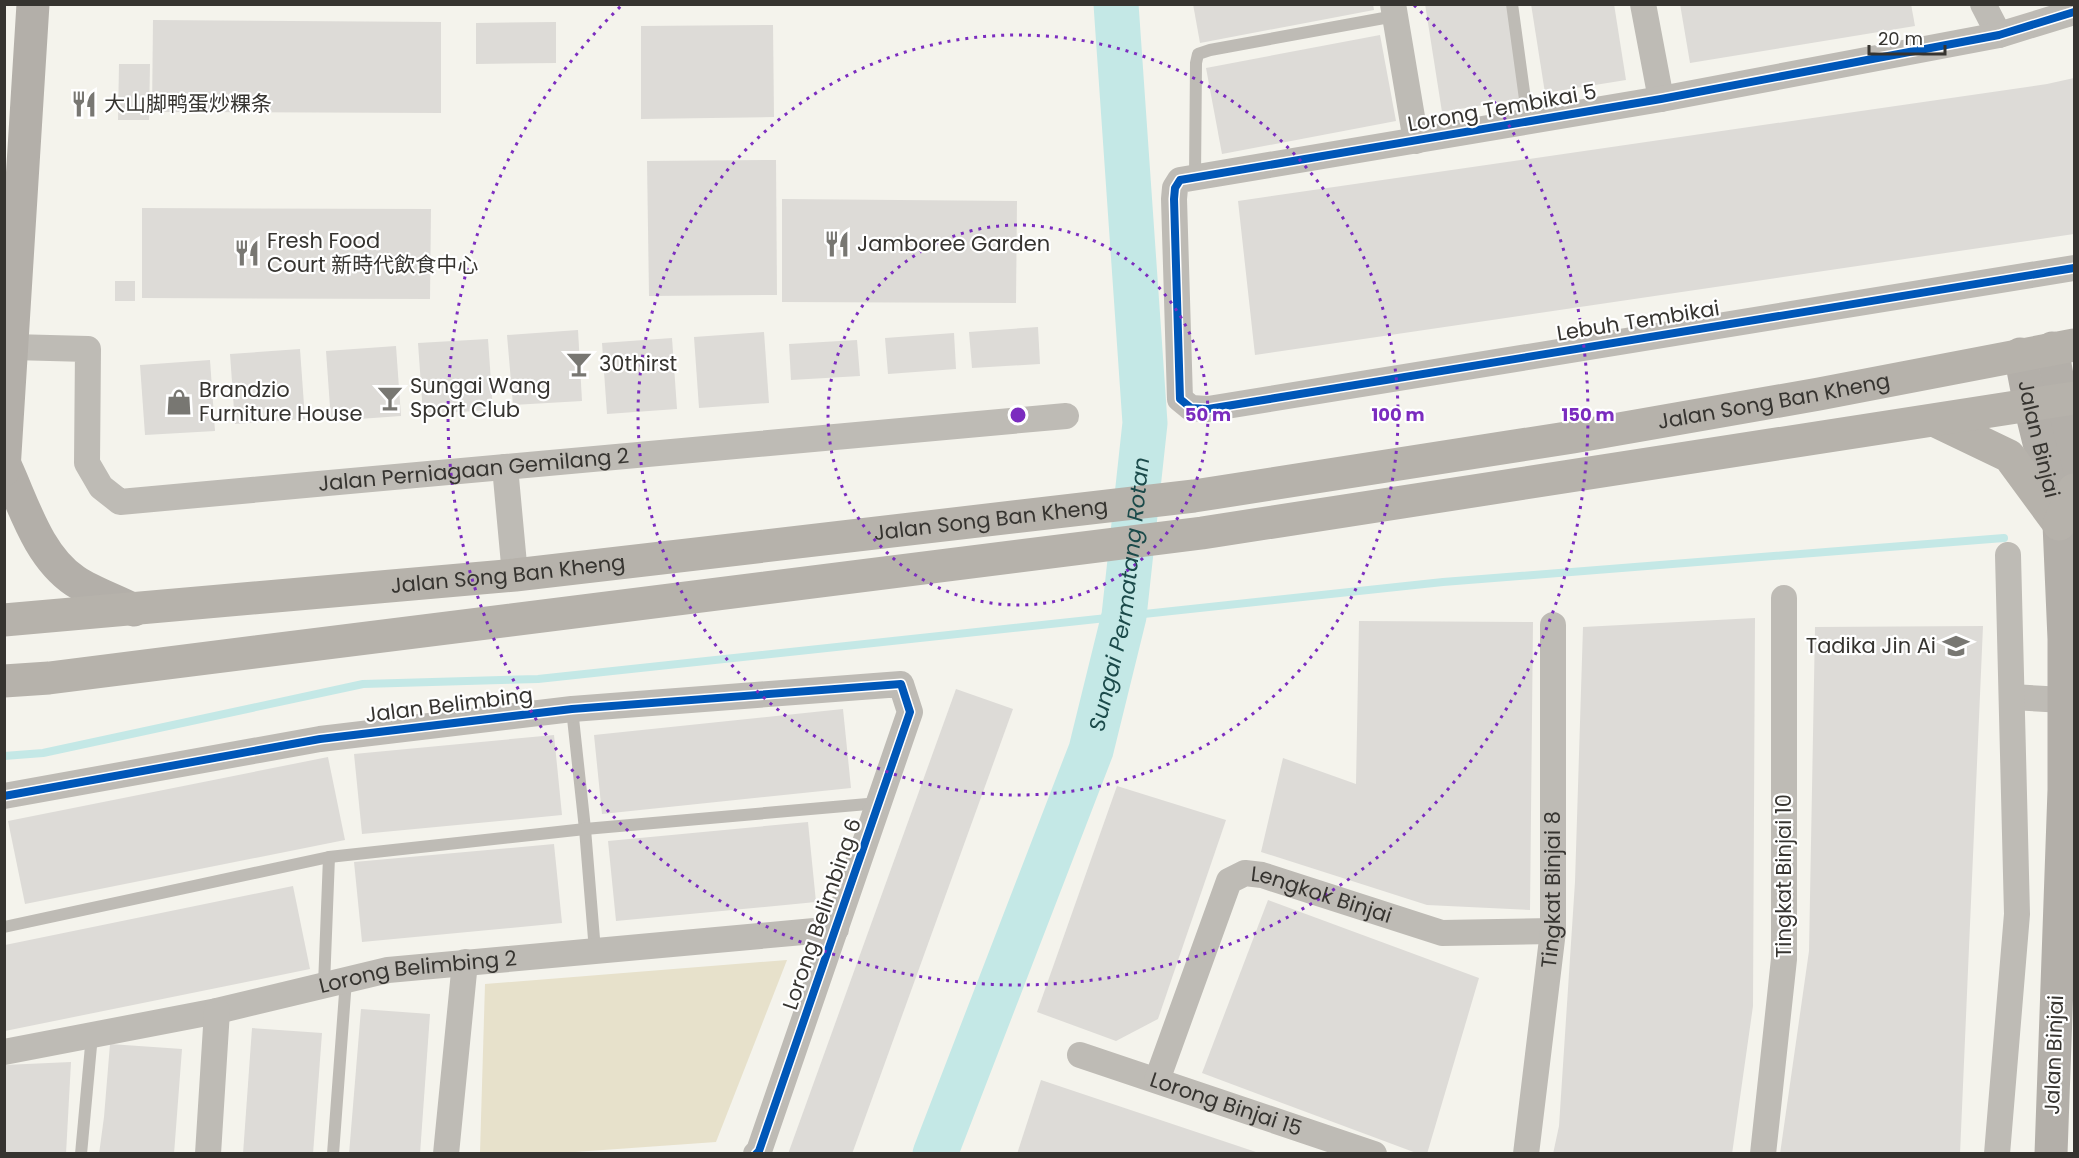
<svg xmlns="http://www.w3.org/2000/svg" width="2079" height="1158" font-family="Poppins,'Noto Sans SC',sans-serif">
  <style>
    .green { fill: #e7e1cb }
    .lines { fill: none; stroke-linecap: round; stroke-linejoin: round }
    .stream { stroke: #c4e8e6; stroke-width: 8 }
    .river { stroke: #c4e8e6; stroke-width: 45 }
    .building { fill: #dddbd7 }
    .lane { stroke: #bebbb5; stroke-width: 12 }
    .street { stroke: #bebbb5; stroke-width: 26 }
    .secondary { stroke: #b3afa9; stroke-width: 33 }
    .primary { stroke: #b6b2ab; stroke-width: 33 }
    .cycleway-casing { stroke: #fff; stroke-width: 11 }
    .cycleway { stroke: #0057b8; stroke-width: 8 }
    .ring { fill: none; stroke: #7b2cbf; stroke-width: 3; stroke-dasharray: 3 6 }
    .labels { text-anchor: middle; stroke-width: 4.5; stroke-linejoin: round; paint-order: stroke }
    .poi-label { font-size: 21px; fill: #363430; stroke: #fff; text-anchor: start }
    .street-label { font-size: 21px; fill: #363430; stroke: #fff }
    .water-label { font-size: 22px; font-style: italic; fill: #1b4a4a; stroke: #fff }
    .centre { fill: #7b2cbf; stroke: #fff; stroke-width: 3 }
    .ring-label { font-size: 18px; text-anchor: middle; font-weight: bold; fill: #7b2cbf; stroke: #fff; stroke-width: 4.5; stroke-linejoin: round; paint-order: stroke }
  </style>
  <rect width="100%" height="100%" fill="#f4f3ec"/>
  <path class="green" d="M787,960L716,1142L561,1153H480L485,984Z"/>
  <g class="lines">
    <path class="stream" d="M4,756L43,753L363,684L538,679L1443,582L2004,538"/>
    <path class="river" id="s1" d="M935,1154L1091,750L1124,616L1145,423L1116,4"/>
  </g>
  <g class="building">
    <path d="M1193,4H1373L1374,10L1200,43Z"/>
    <path d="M1425,4H1508L1524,98L1442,112Z"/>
    <path d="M1531,4H1614L1626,80L1545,93Z"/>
    <path d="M1680,4H1911L1915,26L1690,63Z"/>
    <path d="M153,20L441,22V113L152,112Z"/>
    <path d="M556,22V63L476,64V23Z"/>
    <path d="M773,25L774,117L641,119V26Z"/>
    <path d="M1380,35L1396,121L1222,154L1206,68Z"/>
    <path d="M119,64H150L149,120H118Z"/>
    <path d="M2074,78V234L1255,355L1238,201L2047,84Z"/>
    <path d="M776,160L777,295L649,296L647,161Z"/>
    <path d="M782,199L1017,201L1016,303L782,302Z"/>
    <path d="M142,208L431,209L430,299L142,298Z"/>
    <rect x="115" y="281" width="20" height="20"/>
    <path d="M1038,327L1040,364L972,368L969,332Z"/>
    <path d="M578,330L582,401L513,405L507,335Z"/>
    <path d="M764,332L769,403L699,408L694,337Z"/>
    <path d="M954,333L956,369L888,374L885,338Z"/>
    <path d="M672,338L677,409L607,414L602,343Z"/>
    <path d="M488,339L493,410L423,414L418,343Z"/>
    <path d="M857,340L860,376L791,380L789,344Z"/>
    <path d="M396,346L401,416L331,421L326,351Z"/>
    <path d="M300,349L305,419L235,424L230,354Z"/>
    <path d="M210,360L215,431L145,435L140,365Z"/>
    <path d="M1755,618L1753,1006L1732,1154H1553L1559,1126L1575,882L1583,627Z"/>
    <path d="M1359,621L1533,622L1530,910L1427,905L1261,852L1283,758L1356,784Z"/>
    <path d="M1983,626L1960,1154H1780L1809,951L1815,627Z"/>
    <path d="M956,689L1013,709L852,1154H788Z"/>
    <path d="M843,709L851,788L602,814L594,735Z"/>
    <path d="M554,735L562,815L362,834L354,754Z"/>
    <path d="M328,757L345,840L25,904L8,821Z"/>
    <path d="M1117,786L1226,820L1158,1019L1116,1041L1037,1012Z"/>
    <path d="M808,822L816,902L616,921L608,841Z"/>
    <path d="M554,844L562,923L362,942L354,862Z"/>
    <path d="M293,886L310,969L5,1031V945Z"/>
    <path d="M1268,900L1479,978L1427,1154H1419L1202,1073Z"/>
    <path d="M361,1009L430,1014L420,1154H349Z"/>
    <path d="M252,1028L322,1033L313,1154H243Z"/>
    <path d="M110,1044L182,1049L174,1154H99L104,1117Z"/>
    <path d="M71,1062L66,1154H4V1065Z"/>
    <path d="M1041,1080L1259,1153V1154H1017Z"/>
  </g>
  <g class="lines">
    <g class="lane">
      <path d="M1512,4L1528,121"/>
      <path d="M1195,177L1196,63L1198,54L1210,50L1395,16"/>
      <path d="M572,709L585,829L595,951"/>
      <path d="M4,927L329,857L585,829L879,803"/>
      <path d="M324,985L329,857"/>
      <path d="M81,1154L92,1035"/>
      <path d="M333,1154L346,980"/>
    </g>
    <g class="street">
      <path d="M1393,4L1416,141"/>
      <path d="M1643,4L1661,99"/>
      <path d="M1983,4L1999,35"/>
      <path d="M2074,12L1999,35L1661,99L1180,180L1175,188L1174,199L1180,399L1191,408L1208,409L2074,268"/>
      <path id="s2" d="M12,347L88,349L87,463L101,487L120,502L1066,416"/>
      <path d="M505,467L515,575"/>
      <path d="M2012,697L2064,700"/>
      <path d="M4,796L320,739L572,709L901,684L910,712L759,1151L756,1154"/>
      <path id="s3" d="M4,1052L217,1011L388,970L836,929"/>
      <path id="s4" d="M1080,1055L1374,1154"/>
      <path id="s5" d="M1157,1080L1229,881L1245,873L1262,875L1442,933L1553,931"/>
      <path d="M208,1154L217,1011"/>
      <path d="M446,1154L465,962"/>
      <path id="s6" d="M1526,1154L1553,931V625"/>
      <path d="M1763,1154L1784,959V598"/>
      <path d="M1997,1154L2017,914L2008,555"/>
    </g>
    <g class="secondary">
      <path d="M2052,348L2072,458L2061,514"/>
      <path id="s7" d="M2020,354L2030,406L2059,524L2064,639V790L2051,1154"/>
      <path d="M6,467C24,506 38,556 75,581C93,593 115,600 134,610"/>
      <path d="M4,470L33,4"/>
    </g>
    <g class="primary">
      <path d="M1936,421L2009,456L2059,524"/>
      <path d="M2059,524L2074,490"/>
      <path id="s8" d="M4,620L515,575L1194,496L1573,437L1819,394L2074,345"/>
      <path d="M4,681L49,678L1202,533L2074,398"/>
    </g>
    <g class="cycleway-casing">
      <g id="cycleway">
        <path d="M2074,12L1999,35L1661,99L1180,180L1175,188L1174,199L1180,399L1191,408L1208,409L2074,268"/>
        <path d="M4,796L320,739L572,709L901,684L910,712L759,1151L756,1154"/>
      </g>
    </g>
    <use href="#cycleway" class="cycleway"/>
  </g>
  <g class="ring">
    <circle cx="1018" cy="415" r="190"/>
    <circle cx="1018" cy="415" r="380"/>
    <path d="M1414 5A570 570 0 1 1 622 5"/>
  </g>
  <defs>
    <g id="restaurant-bare" transform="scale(2.07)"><path d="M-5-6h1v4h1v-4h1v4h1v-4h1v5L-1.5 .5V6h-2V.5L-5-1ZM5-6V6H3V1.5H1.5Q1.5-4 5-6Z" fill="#787772" stroke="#fff" stroke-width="2.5" paint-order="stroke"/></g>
    <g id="bar-bare" transform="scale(2.07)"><path d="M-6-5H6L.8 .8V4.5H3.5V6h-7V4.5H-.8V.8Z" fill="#787772" stroke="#fff" stroke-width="2.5" paint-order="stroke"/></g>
    <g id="shop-bare" transform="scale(2.07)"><path d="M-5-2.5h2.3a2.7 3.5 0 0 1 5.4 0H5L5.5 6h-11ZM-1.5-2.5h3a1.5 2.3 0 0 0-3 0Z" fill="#787772" stroke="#fff" stroke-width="2.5" paint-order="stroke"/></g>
    <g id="school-bare" transform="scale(2.07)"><path d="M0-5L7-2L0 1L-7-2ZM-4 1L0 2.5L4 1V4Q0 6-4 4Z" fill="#787772" stroke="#fff" stroke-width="2.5" paint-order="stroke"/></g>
  </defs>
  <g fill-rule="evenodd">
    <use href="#restaurant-bare" x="84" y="104"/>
    <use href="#restaurant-bare" x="837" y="244"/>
    <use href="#restaurant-bare" x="247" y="253"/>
    <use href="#bar-bare" x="579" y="364"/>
    <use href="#bar-bare" x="390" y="398"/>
    <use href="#shop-bare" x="179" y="402"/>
    <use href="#school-bare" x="1956" y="646"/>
  </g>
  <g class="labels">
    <g class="poi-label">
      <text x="104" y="111">大山脚鸭蛋炒粿条</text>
      <text x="267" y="248">Fresh Food<tspan x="267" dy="24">Court 新時代飲食中心</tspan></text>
      <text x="857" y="251">Jamboree Garden</text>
      <text x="599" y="371">30thirst</text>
      <text x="410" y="393">Sungai Wang<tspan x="410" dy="24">Sport Club</tspan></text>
      <text x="199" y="397">Brandzio<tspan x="199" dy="24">Furniture House</tspan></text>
      <text x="1936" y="653" text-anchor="end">Tadika Jin Ai</text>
    </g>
    <g class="street-label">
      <text transform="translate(1502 108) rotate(-10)" y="7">Lorong Tembikai 5</text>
      <text transform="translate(1638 321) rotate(-9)" y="7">Lebuh Tembikai</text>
      <text dy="7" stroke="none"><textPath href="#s8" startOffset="1784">Jalan Song Ban Kheng</textPath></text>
      <text dy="7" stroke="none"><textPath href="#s7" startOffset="87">Jalan Binjai</textPath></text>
      <text dy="7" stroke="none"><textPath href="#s2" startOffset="597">Jalan Perniagaan Gemilang 2</textPath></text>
      <text dy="7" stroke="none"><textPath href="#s8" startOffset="992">Jalan Song Ban Kheng</textPath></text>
      <text dy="7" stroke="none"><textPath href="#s8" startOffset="506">Jalan Song Ban Kheng</textPath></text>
      <text transform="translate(449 705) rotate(-7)" y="7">Jalan Belimbing</text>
      <text transform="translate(1784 876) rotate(-90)" y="7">Tingkat Binjai 10</text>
      <text dy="7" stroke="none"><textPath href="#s6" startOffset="266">Tingkat Binjai 8</textPath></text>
      <text dy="7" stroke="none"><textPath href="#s5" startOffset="309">Lengkok Binjai</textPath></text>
      <text transform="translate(822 914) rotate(-71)" y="7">Lorong Belimbing 6</text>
      <text dy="7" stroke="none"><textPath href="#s3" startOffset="422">Lorong Belimbing 2</textPath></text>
      <text transform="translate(2054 1055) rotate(-88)" y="7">Jalan Binjai</text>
      <text dy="7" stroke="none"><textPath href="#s4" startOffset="154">Lorong Binjai 15</textPath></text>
    </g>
    <g class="water-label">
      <text dy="8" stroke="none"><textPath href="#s1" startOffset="592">Sungai Permatang Rotan</textPath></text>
    </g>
  </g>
  <circle cx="1018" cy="415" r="9" class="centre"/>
  <g class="ring-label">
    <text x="1208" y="421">50 m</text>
    <text x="1398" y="421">100 m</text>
    <text x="1588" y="421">150 m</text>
  </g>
  <rect width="2079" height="1158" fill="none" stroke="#363430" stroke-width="12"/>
  <path d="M1869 45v9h76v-9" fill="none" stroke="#363430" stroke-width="3"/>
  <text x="1878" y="45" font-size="18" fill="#363430" stroke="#ffffff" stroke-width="4.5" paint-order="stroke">20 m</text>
</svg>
